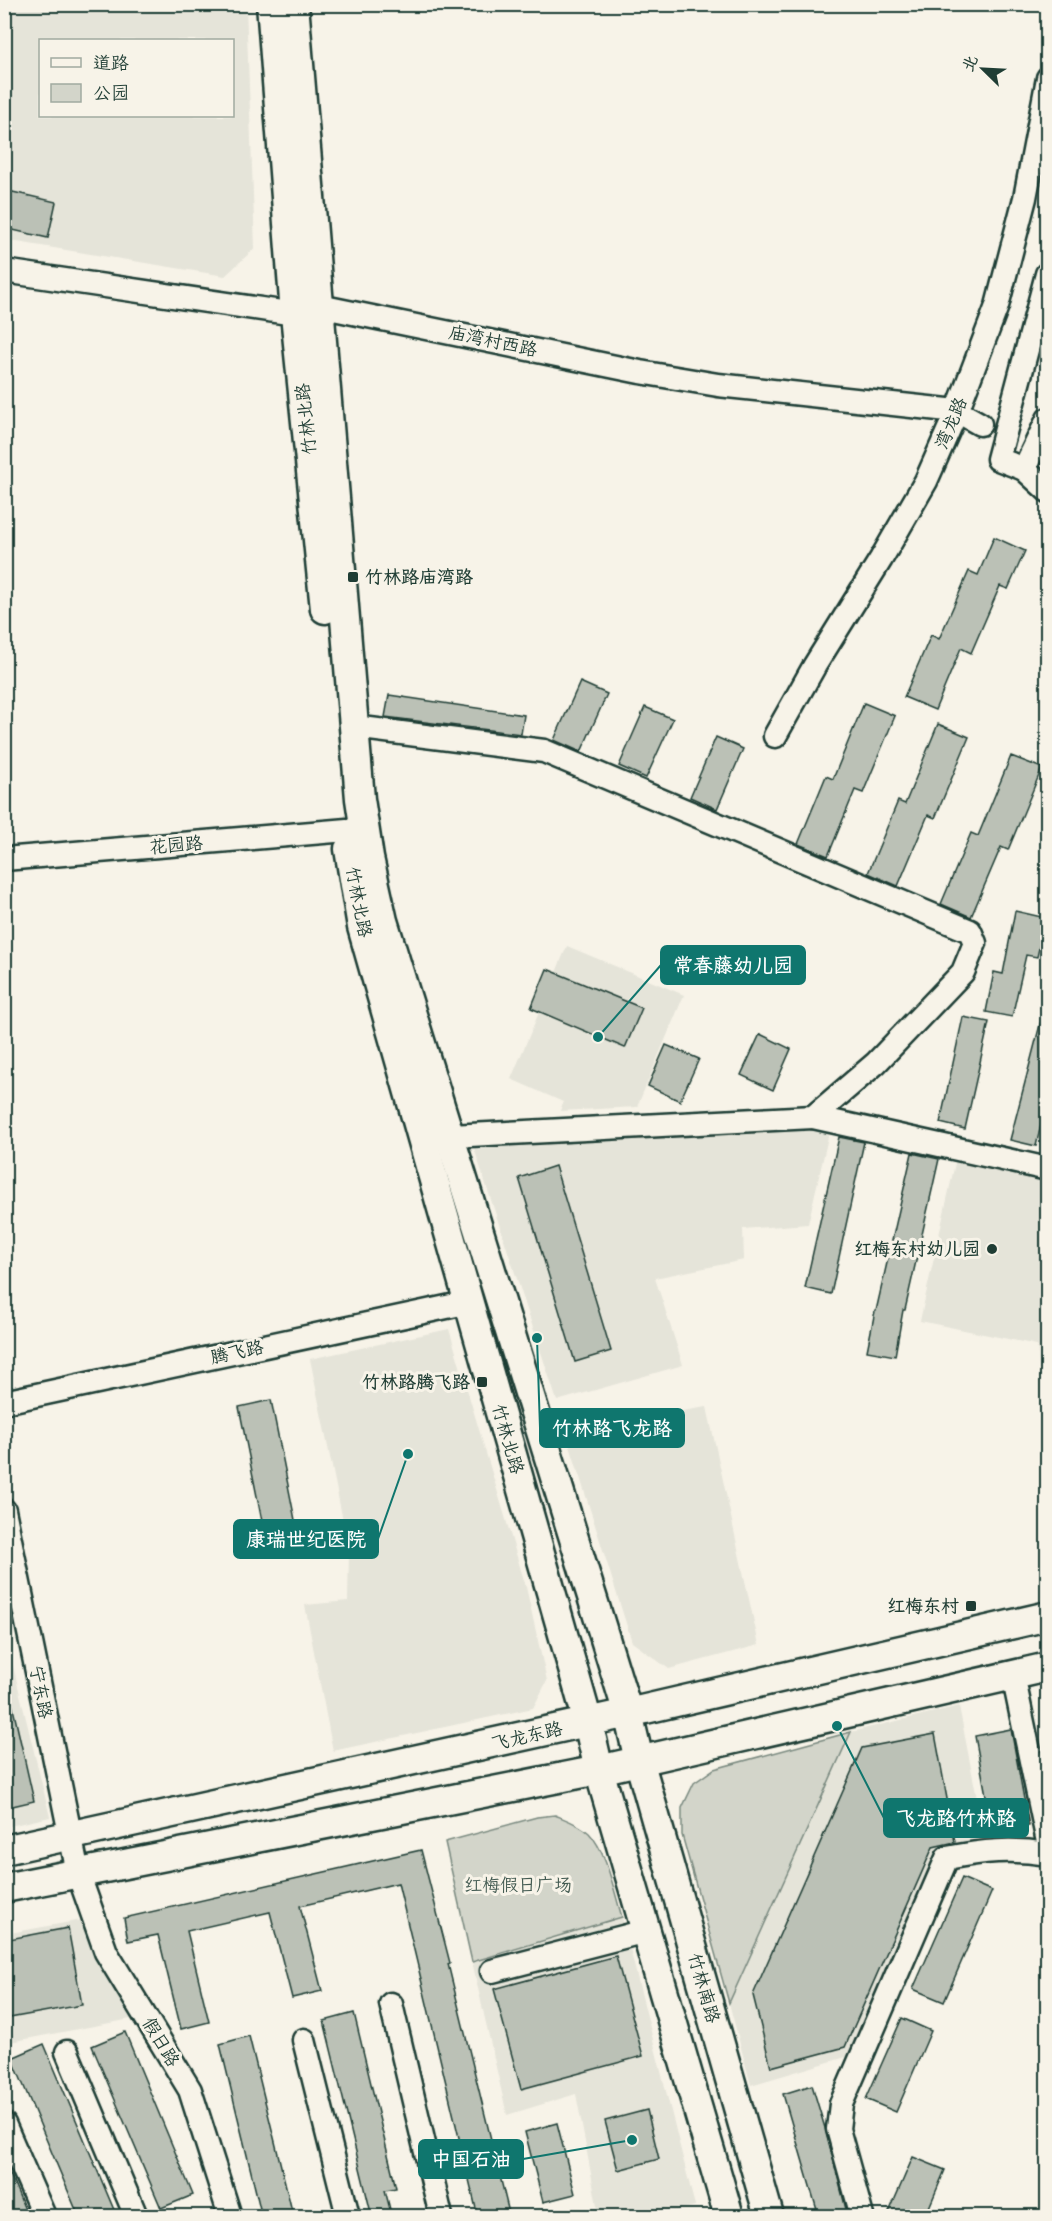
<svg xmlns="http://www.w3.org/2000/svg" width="1052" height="2221" font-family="'Patrick Hand','LXGW WenKai TC',sans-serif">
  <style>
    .built { fill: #e5e4d9; fill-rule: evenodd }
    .green { fill: #d3d5ca; stroke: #79897f; stroke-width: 1.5 }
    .building { fill: #bbc1b6; stroke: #1f3d34; stroke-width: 1.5 }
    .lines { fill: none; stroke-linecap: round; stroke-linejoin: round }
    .minor-casing { stroke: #1f3d34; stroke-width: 27 }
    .major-casing { stroke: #1f3d34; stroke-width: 33 }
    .minor { stroke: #f7f3e8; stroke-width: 22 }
    .major { stroke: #f7f3e8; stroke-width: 28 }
    .poi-dot { fill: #1f3d34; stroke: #f7f3e8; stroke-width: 2 }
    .labels { text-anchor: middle; stroke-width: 6; stroke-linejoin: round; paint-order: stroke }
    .street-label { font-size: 18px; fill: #1f3d34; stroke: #f7f3e8 }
    .poi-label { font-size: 18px; font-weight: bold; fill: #1f3d34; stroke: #f7f3e8; text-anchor: end }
    .park-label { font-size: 18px; fill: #435b52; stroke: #f7f3e8 }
    .leader { fill: none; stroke: #0f766e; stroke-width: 2 }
    .callout-dot { fill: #0f766e; stroke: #f7f3e8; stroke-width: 2 }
    .callout { fill: #0f766e; stroke: #0f766e; stroke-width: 2 }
    .callout-label { font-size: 20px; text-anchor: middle; font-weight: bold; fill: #fff }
  </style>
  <rect width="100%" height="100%" fill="#f7f3e8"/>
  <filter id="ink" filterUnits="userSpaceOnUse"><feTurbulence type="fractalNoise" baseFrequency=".0167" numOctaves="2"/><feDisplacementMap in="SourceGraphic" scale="12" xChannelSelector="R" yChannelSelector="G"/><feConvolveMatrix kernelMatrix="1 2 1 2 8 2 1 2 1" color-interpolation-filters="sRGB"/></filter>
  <g filter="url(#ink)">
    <g class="built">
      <path d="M4,5H246L255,248L225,276L5,240ZM40,40H232V116H40Z"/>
      <path d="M567,946L684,995L637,1107L560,1111L563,1102L511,1079Z"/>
      <path d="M807,1129L829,1133L808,1224L743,1229L744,1260L655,1278L683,1365L557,1401L474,1148Z"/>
      <path d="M956,1159L1047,1178V1459L1037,1345L920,1321Z"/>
      <path d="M449,1329L526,1587L547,1681L533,1708L333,1751L305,1605L348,1601L349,1550L310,1359Z"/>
      <path d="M707,1407L759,1645L669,1669L632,1642L565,1430Z"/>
      <path d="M4,1629L50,1817L5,1827H4Z"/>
      <path d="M959,1706L987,1850L947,1858L863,2052L751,2085L729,2003L851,1732Z"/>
      <path d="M622,1917L695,2206L655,2216H599L576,2094L507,2115L472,1962Z"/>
      <path d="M81,1920L95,1957L136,2018L5,2043V1934Z"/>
    </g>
    <g class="green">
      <path d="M851,1732L729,2003L682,1835V1808L694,1783L714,1769Z"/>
      <path d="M555,1815C567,1820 579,1824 589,1833C607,1852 614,1892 622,1917L472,1962L445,1842L537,1817Z"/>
    </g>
    <g class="building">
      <path d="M4,190L56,202L48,238L4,228Z"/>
      <path d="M994,537L1025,551L1008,589L1000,586L971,653L961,648L935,710L904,697L931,635L939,639L969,571L978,575Z"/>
      <path d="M580,682L607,694L581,752L554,740Z"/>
      <path d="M389,695L524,715L521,734L385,717Z"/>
      <path d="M864,703L895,716L863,793L855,790L828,856L798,844L826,776L833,779Z"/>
      <path d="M645,707L673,719L646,778L619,766Z"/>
      <path d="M938,724L969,737L935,818L928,815L898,886L868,873L898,801L905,804Z"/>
      <path d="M716,737L743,749L717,809L690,797Z"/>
      <path d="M1011,756L1042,768L1008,850L1001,847L971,917L941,904L971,833L978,836Z"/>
      <path d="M1015,911L1046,918L1037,957L1026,955L1012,1017L986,1012L994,972L1003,974Z"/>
      <path d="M547,969L642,1008L625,1048L531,1008Z"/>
      <path d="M1043,1013H1047V1100L1036,1146L1010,1140Z"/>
      <path d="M963,1017L989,1022L965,1129L940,1123Z"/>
      <path d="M760,1034L791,1049L773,1090L741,1075Z"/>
      <path d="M666,1045L699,1059L680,1101L648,1086Z"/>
      <path d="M839,1137L864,1142L831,1294L805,1288Z"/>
      <path d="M912,1153L939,1159L905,1310H903L895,1356L867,1351L875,1311H876Z"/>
      <path d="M555,1166L611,1351L575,1362L519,1178Z"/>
      <path d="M271,1400L300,1545L268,1551L239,1407Z"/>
      <path d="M4,1695H10L34,1801L4,1808Z"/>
      <path d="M1011,1729L1029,1826L993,1833L975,1736Z"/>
      <path d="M935,1734L955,1842L933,1847L845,2047L771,2067L753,1995L862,1748Z"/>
      <path d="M421,1850L450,1963L448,1964L510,2217H478L398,1883L300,1906L322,1991L292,1998L270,1912L187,1931L209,2022L181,2029L158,1935L128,1941L124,1918Z"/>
      <path d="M962,1878L992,1891L944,2002L913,1989Z"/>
      <path d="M68,1928L82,2005L4,2019V1940Z"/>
      <path d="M616,1956L643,2056L521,2089L494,1989Z"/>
      <path d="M354,2013L396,2188L385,2190L392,2217H372L324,2021Z"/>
      <path d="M902,2018L931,2031L896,2112L866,2099Z"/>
      <path d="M125,2032L193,2195L161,2208L92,2046Z"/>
      <path d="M249,2036L292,2211L269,2217H262L220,2044Z"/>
      <path d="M44,2044L117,2217H79L12,2058Z"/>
      <path d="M812,2085L825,2128L848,2217H819L783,2094Z"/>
      <path d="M647,2110L659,2159L618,2170L605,2121Z"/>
      <path d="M557,2123L575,2194L543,2202L525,2132Z"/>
      <path d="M913,2157L945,2170L925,2217H887Z"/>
      <path d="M4,2162H5L28,2217H4Z"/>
    </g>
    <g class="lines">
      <g class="minor-casing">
        <g id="minor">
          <path d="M4,271L295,314L319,306L640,372L718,385L957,411L980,424"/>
          <path d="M1047,274L998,459L1024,469L1048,491"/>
          <path d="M1024,469L1048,419"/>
          <path d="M354,727L544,751L970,931L975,943L963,972L876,1063L813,1117L451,1136"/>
          <path d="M775,736L815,665L881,559L926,481L957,411L997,306L1025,198L1048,78"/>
          <path d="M4,859L347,830"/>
          <path d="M813,1117L1048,1169"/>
          <path d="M4,1402L470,1302"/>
          <path d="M4,1510L78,1873L106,1952L190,2090L230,2216"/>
          <path d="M1013,1675L1048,1842"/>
          <path d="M492,1971L646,1931"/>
          <path d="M391,2004L441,2216"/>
          <path d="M304,2040L348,2216"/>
          <path d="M67,2052L136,2216"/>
          <path d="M4,2124L44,2216"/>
          <path d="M862,2216L838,2129L841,2104L947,1858C983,1851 1011,1848 1048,1854"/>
        </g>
      </g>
      <g class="major-casing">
        <g id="major">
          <path d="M271,4L295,314L325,609"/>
          <path d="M294,4L360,799L369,858L383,921L628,1713L639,1760L769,2216"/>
          <path d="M349,849L362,927L588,1722L599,1770L729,2216"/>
          <path d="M4,1850L628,1713L1048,1616"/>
          <path d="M4,1888L599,1770L1048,1667"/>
        </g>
      </g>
      <use href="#minor" class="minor"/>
      <use href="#major" class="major"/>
    </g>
  </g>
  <g class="poi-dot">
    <rect x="347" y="571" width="12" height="12" rx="3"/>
    <circle cx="992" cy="1249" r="6"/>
    <rect x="476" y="1376" width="12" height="12" rx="3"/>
    <rect x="965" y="1600" width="12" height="12" rx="3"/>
  </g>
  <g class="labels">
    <g class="street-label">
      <text transform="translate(493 341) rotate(12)" y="6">庙湾村西路</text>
      <text transform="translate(306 419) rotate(-96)" y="6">竹林北路</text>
      <text transform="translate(951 423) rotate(-67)" y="6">湾龙路</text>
      <text transform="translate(176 845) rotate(-5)" y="6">花园路</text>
      <text transform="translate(359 902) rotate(79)" y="6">竹林北路</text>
      <text transform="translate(237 1352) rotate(-12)" y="6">腾飞路</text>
      <text transform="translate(508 1439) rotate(74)" y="6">竹林北路</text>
      <text transform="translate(41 1692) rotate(79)" y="6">宁东路</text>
      <text transform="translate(527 1736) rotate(-13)" y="6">飞龙东路</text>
      <text transform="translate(704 1988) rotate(74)" y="6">竹林南路</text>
      <text transform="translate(161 2042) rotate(59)" y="6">假日路</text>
    </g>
    <g class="poi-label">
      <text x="365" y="583" text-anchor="start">竹林路庙湾路</text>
      <text x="980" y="1255">红梅东村幼儿园</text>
      <text x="470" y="1388">竹林路腾飞路</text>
      <text x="959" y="1612">红梅东村</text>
    </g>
    <g class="park-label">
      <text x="518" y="1891">红梅假日广场</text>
    </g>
  </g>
  <path class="leader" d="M598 1037L661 965M537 1338L540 1428M408 1454L378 1539M837 1726L884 1818M632 2140L523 2159"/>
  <g class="callout-dot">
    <circle cx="598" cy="1037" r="6"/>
    <circle cx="537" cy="1338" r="6"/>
    <circle cx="408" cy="1454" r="6"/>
    <circle cx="837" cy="1726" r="6"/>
    <circle cx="632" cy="2140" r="6"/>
  </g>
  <g class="callout">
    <rect x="661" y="946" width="144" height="38" rx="6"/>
    <rect x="540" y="1409" width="144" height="38" rx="6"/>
    <rect x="234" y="1520" width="144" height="38" rx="6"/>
    <rect x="884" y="1799" width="144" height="38" rx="6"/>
    <rect x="419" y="2140" width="104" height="38" rx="6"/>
  </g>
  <g class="callout-label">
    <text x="733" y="972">常春藤幼儿园</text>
    <text x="612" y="1435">竹林路飞龙路</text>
    <text x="306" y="1546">康瑞世纪医院</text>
    <text x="956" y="1825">飞龙路竹林路</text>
    <text x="471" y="2166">中国石油</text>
  </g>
  <rect width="1052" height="2221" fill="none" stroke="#f7f3e8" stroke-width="24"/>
  <rect x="12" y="12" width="1028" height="2197" fill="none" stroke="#1f3d34" stroke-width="2" filter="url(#ink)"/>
  <rect x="39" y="39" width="195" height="78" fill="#f7f3e8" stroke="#a1aaa0" stroke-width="1.5"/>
  <rect x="51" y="58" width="30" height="9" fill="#f7f3e8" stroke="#a1aaa0" stroke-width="1.5"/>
  <text x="93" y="69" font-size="18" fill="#1f3d34">道路</text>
  <rect x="51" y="84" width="30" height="18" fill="#d3d5ca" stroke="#a1aaa0" stroke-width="1.5"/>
  <text x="93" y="99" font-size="18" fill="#1f3d34">公园</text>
  <g transform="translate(983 69) rotate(294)" stroke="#f7f3e8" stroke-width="4.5" paint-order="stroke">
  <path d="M0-4.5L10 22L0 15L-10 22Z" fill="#1f3d34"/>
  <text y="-9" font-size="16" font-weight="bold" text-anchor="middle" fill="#1f3d34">北</text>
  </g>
</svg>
